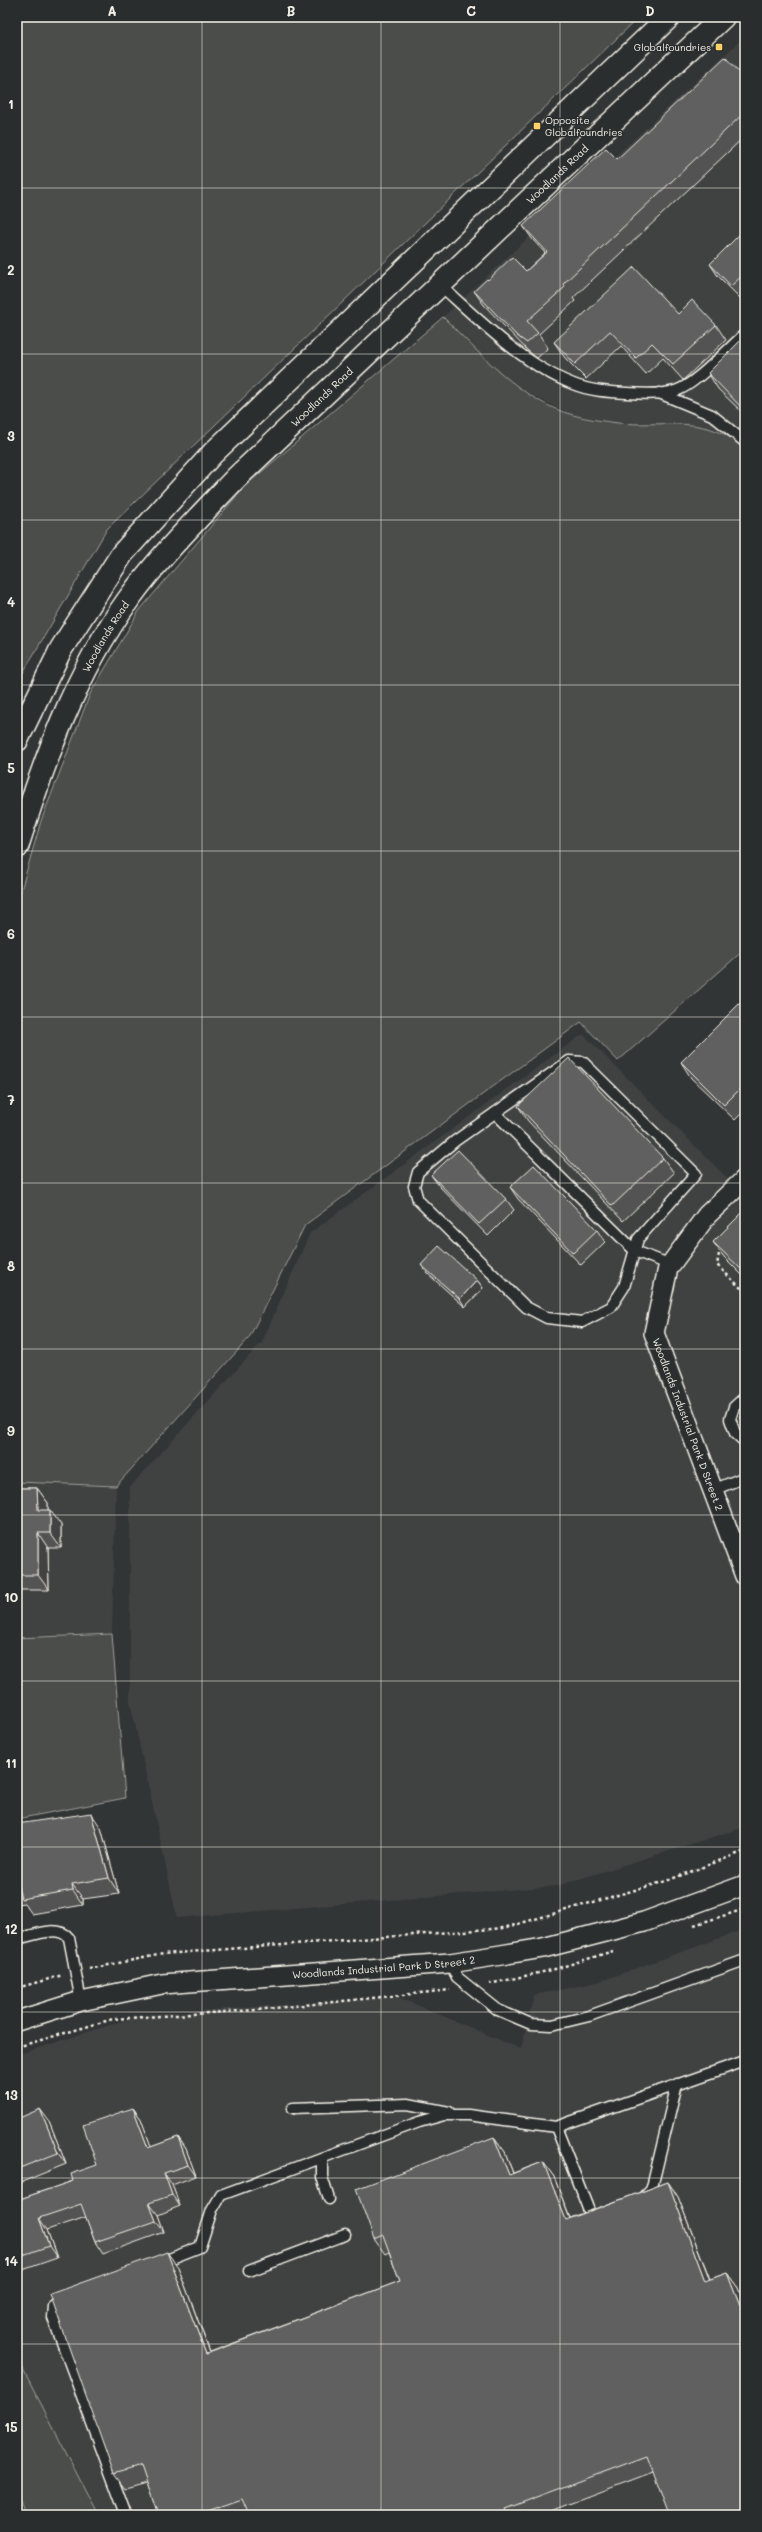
<svg xmlns="http://www.w3.org/2000/svg" width="762" height="2532" font-family="Mali,sans-serif">
  <style>
    .built { fill: #404242 }
    .green { fill: #4b4d4c; stroke: #a09f9a }
    .lines { fill: none; stroke-linecap: round; stroke-linejoin: round }
    .lane-casing { stroke: #f4f1e8; stroke-width: 13 }
    .street-casing { stroke: #f4f1e8; stroke-width: 22 }
    .primary-casing { stroke: #f4f1e8; stroke-width: 25 }
    .path { stroke: #f4f1e8; stroke-width: 2.5; stroke-dasharray: 3 3; stroke-linecap: butt }
    .lane { stroke: #2a2d2e; stroke-width: 10 }
    .street { stroke: #2a2d2e; stroke-width: 19 }
    .primary { stroke: #2a2d2e; stroke-width: 22 }
    .wall { fill: #525352; stroke: #f4f1e8 }
    .shaded-wall { fill: #424342; stroke: #f4f1e8 }
    .building { fill: #5f605f; stroke: #f4f1e8 }
    .grid { fill: none; stroke: #f4f1e8; stroke-width: 1; stroke-opacity: 0.55 }
    .poi-dot { fill: #ffd166; stroke: #2a2d2e; stroke-width: 1.5 }
    .labels { text-anchor: middle; stroke-width: 3; stroke-linejoin: round; paint-order: stroke }
    .poi-label { font-size: 10px; fill: #f4f1e8; stroke: #2a2d2e; text-anchor: end }
    .street-label { font-size: 10px; fill: #f4f1e8; stroke: #2a2d2e }
    .neatline { fill: none; stroke: #f4f1e8; stroke-width: 1.5 }
    .grid-label { font-size: 13px; text-anchor: middle; font-weight: bold; fill: #f4f1e8 }
  </style>
  <rect width="100%" height="100%" fill="#323535"/>
  <filter id="ink" filterUnits="userSpaceOnUse"><feTurbulence type="fractalNoise" baseFrequency=".025" numOctaves="2"/><feDisplacementMap in="SourceGraphic" scale="8" xChannelSelector="R" yChannelSelector="G"/><feConvolveMatrix kernelMatrix="1 2 1 2 8 2 1 2 1" color-interpolation-filters="sRGB"/></filter>
  <g filter="url(#ink)">
    <g class="built">
      <path d="M745,36V449L715,429L692,425L618,423L572,415L537,398L501,376L443,317Z"/>
      <path d="M583,1034L745,1196V1827L557,1886L177,1918L130,1701V1487L262,1342L310,1233Z"/>
      <path d="M17,1482L116,1486L112,1634L17,1638Z"/>
      <path d="M745,1929V2515H98L20,2363L17,2352V2055L141,2015L398,1997L521,2049L534,1995L598,1982Z"/>
    </g>
    <g class="green">
      <path d="M17,17H639L107,529L17,683Z"/>
      <path d="M443,317C480,353 521,401 573,415C587,419 603,421 618,423C661,427 710,414 745,449V949L618,1061L581,1022L305,1225L249,1338L116,1486L17,1482V904L41,821L90,694L139,611L245,486Z"/>
      <path d="M112,1634L125,1798L17,1819V1638Z"/>
      <path d="M17,2352L20,2363L98,2515H25L17,2492Z"/>
    </g>
    <g class="lines">
      <g class="lane-casing">
        <g id="lane">
          <path d="M440,285C479,320 524,365 573,384C590,391 609,392 627,393C642,394 660,395 675,391C694,386 729,348 745,334"/>
          <path d="M659,393L712,415L745,442"/>
          <path d="M569,1061L583,1062L696,1174L638,1239L624,1287L611,1307L582,1322L547,1318L526,1307L418,1200L414,1186L418,1172L455,1141Z"/>
          <path d="M495,1113L635,1251L671,1265"/>
          <path d="M745,1397L734,1407L730,1419L735,1433L745,1442"/>
          <path d="M713,1490L745,1477"/>
          <path d="M17,1939C32,1936 58,1924 69,1938L81,2001"/>
          <path d="M450,1963L457,1977L498,2010L531,2024L552,2025L589,2016L745,1960"/>
          <path d="M292,2108L408,2104L449,2112"/>
          <path d="M556,2127L591,2216L599,2215"/>
          <path d="M322,2158V2177L329,2199"/>
          <path d="M643,2197L651,2189L653,2183L677,2084"/>
          <path d="M159,2263L200,2247L212,2210L221,2195L419,2122L444,2115H468L556,2127L745,2061"/>
          <path d="M249,2271L345,2235"/>
          <path d="M63,2299L54,2306L53,2318L126,2515"/>
        </g>
      </g>
      <g class="street-casing">
        <g id="street">
          <path id="s1" d="M745,1179L707,1215L668,1268L654,1333L745,1576"/>
          <path id="s2" d="M17,2021L81,2001L162,1984L450,1963L501,1955L543,1948L644,1922L745,1885"/>
        </g>
      </g>
      <g class="primary-casing">
        <g id="primary">
          <path d="M17,740L61,649L122,554L213,453L669,17"/>
          <path id="s3" d="M17,847C44,761 75,674 128,600C160,556 199,517 236,478L723,17"/>
        </g>
      </g>
      <g class="path">
        <path d="M720,1248L717,1265L745,1292"/>
        <path d="M694,1925L745,1909"/>
        <path d="M89,1969L163,1954L504,1928L666,1881L745,1851"/>
        <path d="M489,1984L552,1970L613,1951"/>
        <path d="M17,1988L63,1975"/>
        <path d="M17,2047L113,2019L256,2010L450,1990"/>
      </g>
      <use href="#lane" class="lane"/>
      <use href="#street" class="street"/>
      <use href="#primary" class="primary"/>
    </g>
    <g class="wall">
      <path d="M745,78V136L573,298L575,301L539,334L548,348L537,358L527,350L484,305L474,291L488,280L526,271L545,253L533,240L523,226L617,159Z"/>
      <path d="M745,229V293L740,298L718,276L710,264Z"/>
      <path d="M678,314L716,325L726,340L683,380L663,358L646,374L621,346L586,379L565,358L554,342Z"/>
      <path d="M745,336V415L718,389L708,373Z"/>
      <path d="M745,998V1110L735,1120L691,1078L681,1062Z"/>
      <path d="M518,1106L663,1158L674,1173L623,1221L528,1121Z"/>
      <path d="M431,1175L506,1199L514,1210L488,1236L440,1187Z"/>
      <path d="M510,1187L597,1230L605,1242L581,1265L518,1199Z"/>
      <path d="M745,1210V1278L724,1257L713,1242Z"/>
      <path d="M421,1265L477,1280L483,1288L465,1307L427,1273Z"/>
      <path d="M17,1488H37L48,1503V1510L61,1525V1548H48L49,1590H17Z"/>
      <path d="M17,1824L101,1828L119,1894L83,1899V1905L32,1914L24,1903L17,1904Z"/>
      <path d="M133,2108L141,2119L151,2147L178,2137L186,2149L196,2176L172,2185L180,2206L158,2215L164,2232L103,2254L95,2242L86,2217L47,2230L57,2258L17,2272V2200L73,2181L97,2165Z"/>
      <path d="M17,2119L49,2121L66,2164L17,2184Z"/>
      <path d="M494,2137L505,2152L513,2173L543,2162L554,2177L570,2218L668,2182L678,2197L710,2279L727,2273L738,2288L653,2472L539,2515H158L147,2483L125,2489L114,2474L178,2267L210,2352L400,2281L389,2252L385,2254L374,2239Z"/>
    </g>
    <g class="shaded-wall">
      <path d="M477,1280L483,1288L465,1307L460,1299Z"/>
      <path d="M37,1488L48,1503V1525L38,1510Z"/>
      <path d="M50,1510L61,1525V1548L50,1533Z"/>
      <path d="M38,1533L48,1548L49,1590L38,1575Z"/>
      <path d="M91,1813L101,1828L119,1894L109,1878Z"/>
      <path d="M72,1884L83,1899V1905L73,1890Z"/>
      <path d="M133,2108L141,2119L156,2160L148,2148Z"/>
      <path d="M40,2109L49,2121L66,2164L58,2153Z"/>
      <path d="M178,2137L186,2149L196,2176L188,2165Z"/>
      <path d="M494,2137L505,2152L519,2190L509,2175Z"/>
      <path d="M543,2162L554,2177L576,2235L566,2220Z"/>
      <path d="M164,2173L172,2185L180,2206L172,2195Z"/>
      <path d="M668,2182L678,2197L716,2296L705,2281Z"/>
      <path d="M149,2203L158,2215L164,2232L156,2221Z"/>
      <path d="M39,2218L47,2230L57,2258L49,2246Z"/>
      <path d="M167,2252L178,2267L216,2369L206,2354Z"/>
      <path d="M727,2273L738,2288L745,2306V2319Z"/>
    </g>
    <g class="building">
      <path d="M725,57L745,78V112L563,284L565,287L527,321L538,333L527,343L517,336L474,291L487,279L488,280L512,257L526,271L547,252L523,226L606,148L617,159Z"/>
      <path d="M745,229V273L731,286L710,264Z"/>
      <path d="M634,267L678,314L692,300L716,325L673,364L652,343L636,358L610,331L575,364L554,342Z"/>
      <path d="M745,336V411L708,373Z"/>
      <path d="M745,998V1084L724,1105L681,1062Z"/>
      <path d="M569,1058L663,1158L612,1206L518,1106Z"/>
      <path d="M458,1150L506,1199L479,1224L431,1175Z"/>
      <path d="M534,1165L597,1230L573,1253L510,1187Z"/>
      <path d="M745,1210V1273L713,1242Z"/>
      <path d="M439,1246L477,1280L460,1299L421,1265Z"/>
      <path d="M745,1413V1422L740,1418Z"/>
      <path d="M17,1488H37L38,1510H50V1533H38V1575H17Z"/>
      <path d="M91,1813L109,1878L72,1884L73,1890L21,1899L18,1886L17,1887V1824Z"/>
      <path d="M133,2108L148,2148L178,2137L188,2165L164,2173L172,2195L149,2203L156,2221L95,2242L81,2204L39,2218L49,2246L17,2257V2200L73,2181L71,2174L97,2165L83,2125Z"/>
      <path d="M40,2109L58,2153L17,2169V2119Z"/>
      <path d="M494,2137L509,2175L543,2162L566,2220L668,2182L705,2281L727,2273L745,2319V2515H669L647,2456L505,2509L507,2515H249L242,2499L196,2515H158L141,2466L114,2474L50,2294L167,2252L206,2354L400,2281L383,2235L374,2239L356,2189Z"/>
    </g>
  </g>
  <path class="grid" d="M202,17V2515M381,17V2515M560,17V2515M17,188H745M17,354H745M17,520H745M17,685H745M17,851H745M17,1017H745M17,1183H745M17,1349H745M17,1515H745M17,1681H745M17,1847H745M17,2012H745M17,2178H745M17,2344H745"/>
  <g class="poi-dot">
    <rect x="715" y="43" width="8" height="8" rx="2"/>
    <rect x="533" y="122" width="8" height="8" rx="2"/>
  </g>
  <g class="labels">
    <g class="poi-label">
      <text x="711" y="51">Globalfoundries</text>
      <text x="545" y="124" text-anchor="start">Opposite<tspan x="545" dy="12">Globalfoundries</tspan></text>
    </g>
    <g class="street-label">
      <text dy="4" stroke="none"><textPath href="#s3" startOffset="877">Woodlands Road</textPath></text>
      <text dy="4" stroke="none"><textPath href="#s3" startOffset="553">Woodlands Road</textPath></text>
      <text dy="4" stroke="none"><textPath href="#s3" startOffset="229">Woodlands Road</textPath></text>
      <text dy="4" stroke="none"><textPath href="#s1" startOffset="282">Woodlands Industrial Park D Street 2</textPath></text>
      <text dy="4" stroke="none"><textPath href="#s2" startOffset="372">Woodlands Industrial Park D Street 2</textPath></text>
    </g>
  </g>
  <rect width="762" height="2532" fill="none" stroke="#2a2d2e" stroke-width="44"/>
  <rect x="22" y="22" width="718" height="2488" class="neatline"/>
  <g class="grid-label">
    <text x="112" y="16">A</text>
    <text x="291" y="16">B</text>
    <text x="471" y="16">C</text>
    <text x="650" y="16">D</text>
    <text x="11" y="109">1</text>
    <text x="11" y="275">2</text>
    <text x="11" y="441">3</text>
    <text x="11" y="607">4</text>
    <text x="11" y="773">5</text>
    <text x="11" y="939">6</text>
    <text x="11" y="1105">7</text>
    <text x="11" y="1271">8</text>
    <text x="11" y="1436">9</text>
    <text x="11" y="1602">10</text>
    <text x="11" y="1768">11</text>
    <text x="11" y="1934">12</text>
    <text x="11" y="2100">13</text>
    <text x="11" y="2266">14</text>
    <text x="11" y="2432">15</text>
  </g>
</svg>
